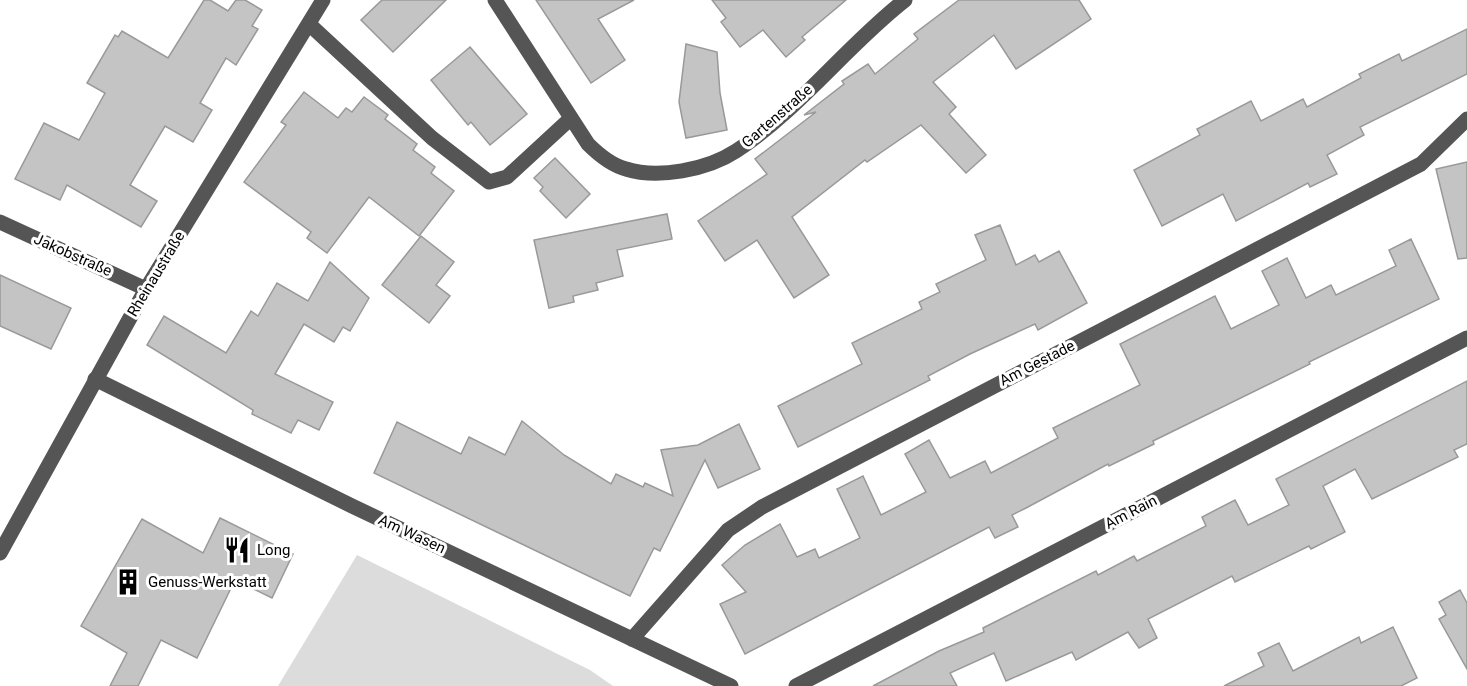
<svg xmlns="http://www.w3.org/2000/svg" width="1467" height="686" font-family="Roboto,sans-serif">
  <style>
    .green { fill: #dcdcdc }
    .building { fill: #c4c4c4; stroke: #999; stroke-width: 1.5 }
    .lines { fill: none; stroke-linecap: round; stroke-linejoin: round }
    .minor { stroke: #555; stroke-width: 15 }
    .labels { text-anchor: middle; stroke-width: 6; stroke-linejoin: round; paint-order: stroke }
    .street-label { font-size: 15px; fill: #000; stroke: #fff }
    .poi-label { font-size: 15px; fill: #000; stroke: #fff; text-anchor: start }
  </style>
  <rect width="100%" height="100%" fill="#fff"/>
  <path class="green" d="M357,555L590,670L613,686H278Z"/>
  <g class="building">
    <path d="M204,0H210L228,11L236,0H245L262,10L252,26L258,29L236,65L226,58L200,103L212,110L193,142L165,126L130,185L157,201L141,227L67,185L60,200L15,179L44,123L79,140L105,93L87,83L115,35L118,37L122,31L168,58Z"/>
    <path d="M382,0H446L393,52L361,20Z"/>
    <path d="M536,0H634L598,19L625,60L591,83Z"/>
    <path d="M712,0H846L802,37L805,40L786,57L763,30L740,47L721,22L726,18Z"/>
    <path d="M959,0H1079L1091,19L1016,69L994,35L933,82L956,107L949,114L986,155L966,173L921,125L867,162L865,160L792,217L829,275L794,298L757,240L725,261L698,221L767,174L755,159L816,112L804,115L844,84L842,81L868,64L875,74L918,39L914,34Z"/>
    <path d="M1467,29V74L1360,127L1364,135L1327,155L1337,174L1310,187L1308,183L1236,221L1223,194L1162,226L1134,170L1200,135L1197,129L1251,101L1261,121L1303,99L1307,107L1361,78L1359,74L1399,54L1402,61Z"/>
    <path d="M686,44L717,52L720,93L727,130L686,138L679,102Z"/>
    <path d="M470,47L527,114L490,145L471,122L468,125L431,80Z"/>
    <path d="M304,92L338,118L346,108L352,112L364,97L388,115L385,119L417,144L413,150L435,167L431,173L454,191L419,236L369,197L327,253L307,238L311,232L244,182L286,125L281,122Z"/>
    <path d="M555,158L590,194L566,218L540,191L543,187L534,178Z"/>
    <path d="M1467,162V258L1458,259L1436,169Z"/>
    <path d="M667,214L672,239L617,250L623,276L596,283L598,290L573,296L574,302L549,308L534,240Z"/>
    <path d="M1000,225L1016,265L1035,255L1039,262L1059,251L1087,303L1038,330L1035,324L970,354L928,376L930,380L798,447L778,406L862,364L852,343L922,309L919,302L940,292L936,284L986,260L975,235Z"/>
    <path d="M421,236L454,262L436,285L450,296L429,323L382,285Z"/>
    <path d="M1411,239L1439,299L1309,362L1310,364L1153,441L1154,444L1109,466L1108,464L1026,508L1012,515L1018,527L995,538L989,527L745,654L720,604L746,592L722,565L745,545L780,524L797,557L815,549L819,558L860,538L837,489L863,476L881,515L926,492L905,454L929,440L950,478L985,461L991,473L1058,438L1053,428L1140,385L1120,344L1215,296L1231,329L1279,305L1262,271L1287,258L1306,298L1331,285L1336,295L1396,266L1389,250Z"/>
    <path d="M330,262L369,298L350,331L343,327L334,342L304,324L275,374L333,402L319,430L298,420L291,433L252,414L253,410L147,345L164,316L226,353L251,311L258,316L277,283L308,301Z"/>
    <path d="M0,275L71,308L51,349L0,326Z"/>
    <path d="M1467,381V444L1454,450L1458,457L1372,499L1355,469L1323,486L1345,532L1311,549L1309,546L1235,582L1232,576L1148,619L1157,638L1139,648L1128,632L1076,660L1072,652L1006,681L994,653L950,673L957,686H873L939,651L984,632L983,628L1096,571L1098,575L1134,556L1137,561L1206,526L1202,517L1235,500L1248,525L1289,505L1276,479Z"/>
    <path d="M522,421L564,455L611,484L616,474L643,487L645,483L673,496L661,450L698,445L739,424L760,469L718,488L705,460L660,551L654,548L630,596L374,473L397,422L461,454L469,437L505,455Z"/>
    <path d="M220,518L293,554L272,598L235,580L197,658L161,640L138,686H110L127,653L81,626L142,519L203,553Z"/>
    <path d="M1460,590L1467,603V669L1439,619L1446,615L1439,602Z"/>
    <path d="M1393,627L1417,678L1401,686H1224L1264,666L1258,653L1279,643L1293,671L1359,637L1361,643Z"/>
  </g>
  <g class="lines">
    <g class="minor">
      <path d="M495,0L588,144C599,155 611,165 626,169C658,179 707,170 736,151C799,110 846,46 905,0"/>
      <path d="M309,24L432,138L489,182L507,177L570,119"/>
      <path d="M0,222L146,289"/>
      <path d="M95,379L352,506L731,686"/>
      <path d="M0,553L146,289L323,0"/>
      <path d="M632,639L728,530L762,507L1421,164L1467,119"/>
      <path d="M796,686L1467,338"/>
    </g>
  </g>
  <defs>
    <g id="restaurant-bare" transform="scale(2.07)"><path d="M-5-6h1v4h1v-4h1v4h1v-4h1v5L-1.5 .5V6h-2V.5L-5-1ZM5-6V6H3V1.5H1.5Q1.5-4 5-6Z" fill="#000" stroke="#fff" stroke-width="2.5" paint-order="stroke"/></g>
    <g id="building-bare" transform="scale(2.07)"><path d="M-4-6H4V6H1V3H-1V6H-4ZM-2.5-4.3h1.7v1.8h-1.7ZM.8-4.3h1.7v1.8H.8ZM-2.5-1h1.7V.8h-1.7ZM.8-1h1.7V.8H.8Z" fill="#000" stroke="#fff" stroke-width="2.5" paint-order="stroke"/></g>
  </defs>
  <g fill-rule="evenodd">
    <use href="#restaurant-bare" x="237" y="550"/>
    <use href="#building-bare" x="128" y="582"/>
  </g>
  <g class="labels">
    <g class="street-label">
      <text transform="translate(777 116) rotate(-41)" y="5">Gartenstraße</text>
      <text transform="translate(73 255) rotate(24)" y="5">Jakobstraße</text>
      <text transform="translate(156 274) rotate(-59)" y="5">Rheinaustraße</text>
      <text transform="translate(1037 363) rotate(-27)" y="5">Am Gestade</text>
      <text transform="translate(1131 512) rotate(-27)" y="5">Am Rain</text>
      <text transform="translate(412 534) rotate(25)" y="5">Am Wasen</text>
    </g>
    <g class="poi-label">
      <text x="257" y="555">Long</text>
      <text x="148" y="587">Genuss-Werkstatt</text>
    </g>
  </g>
</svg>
